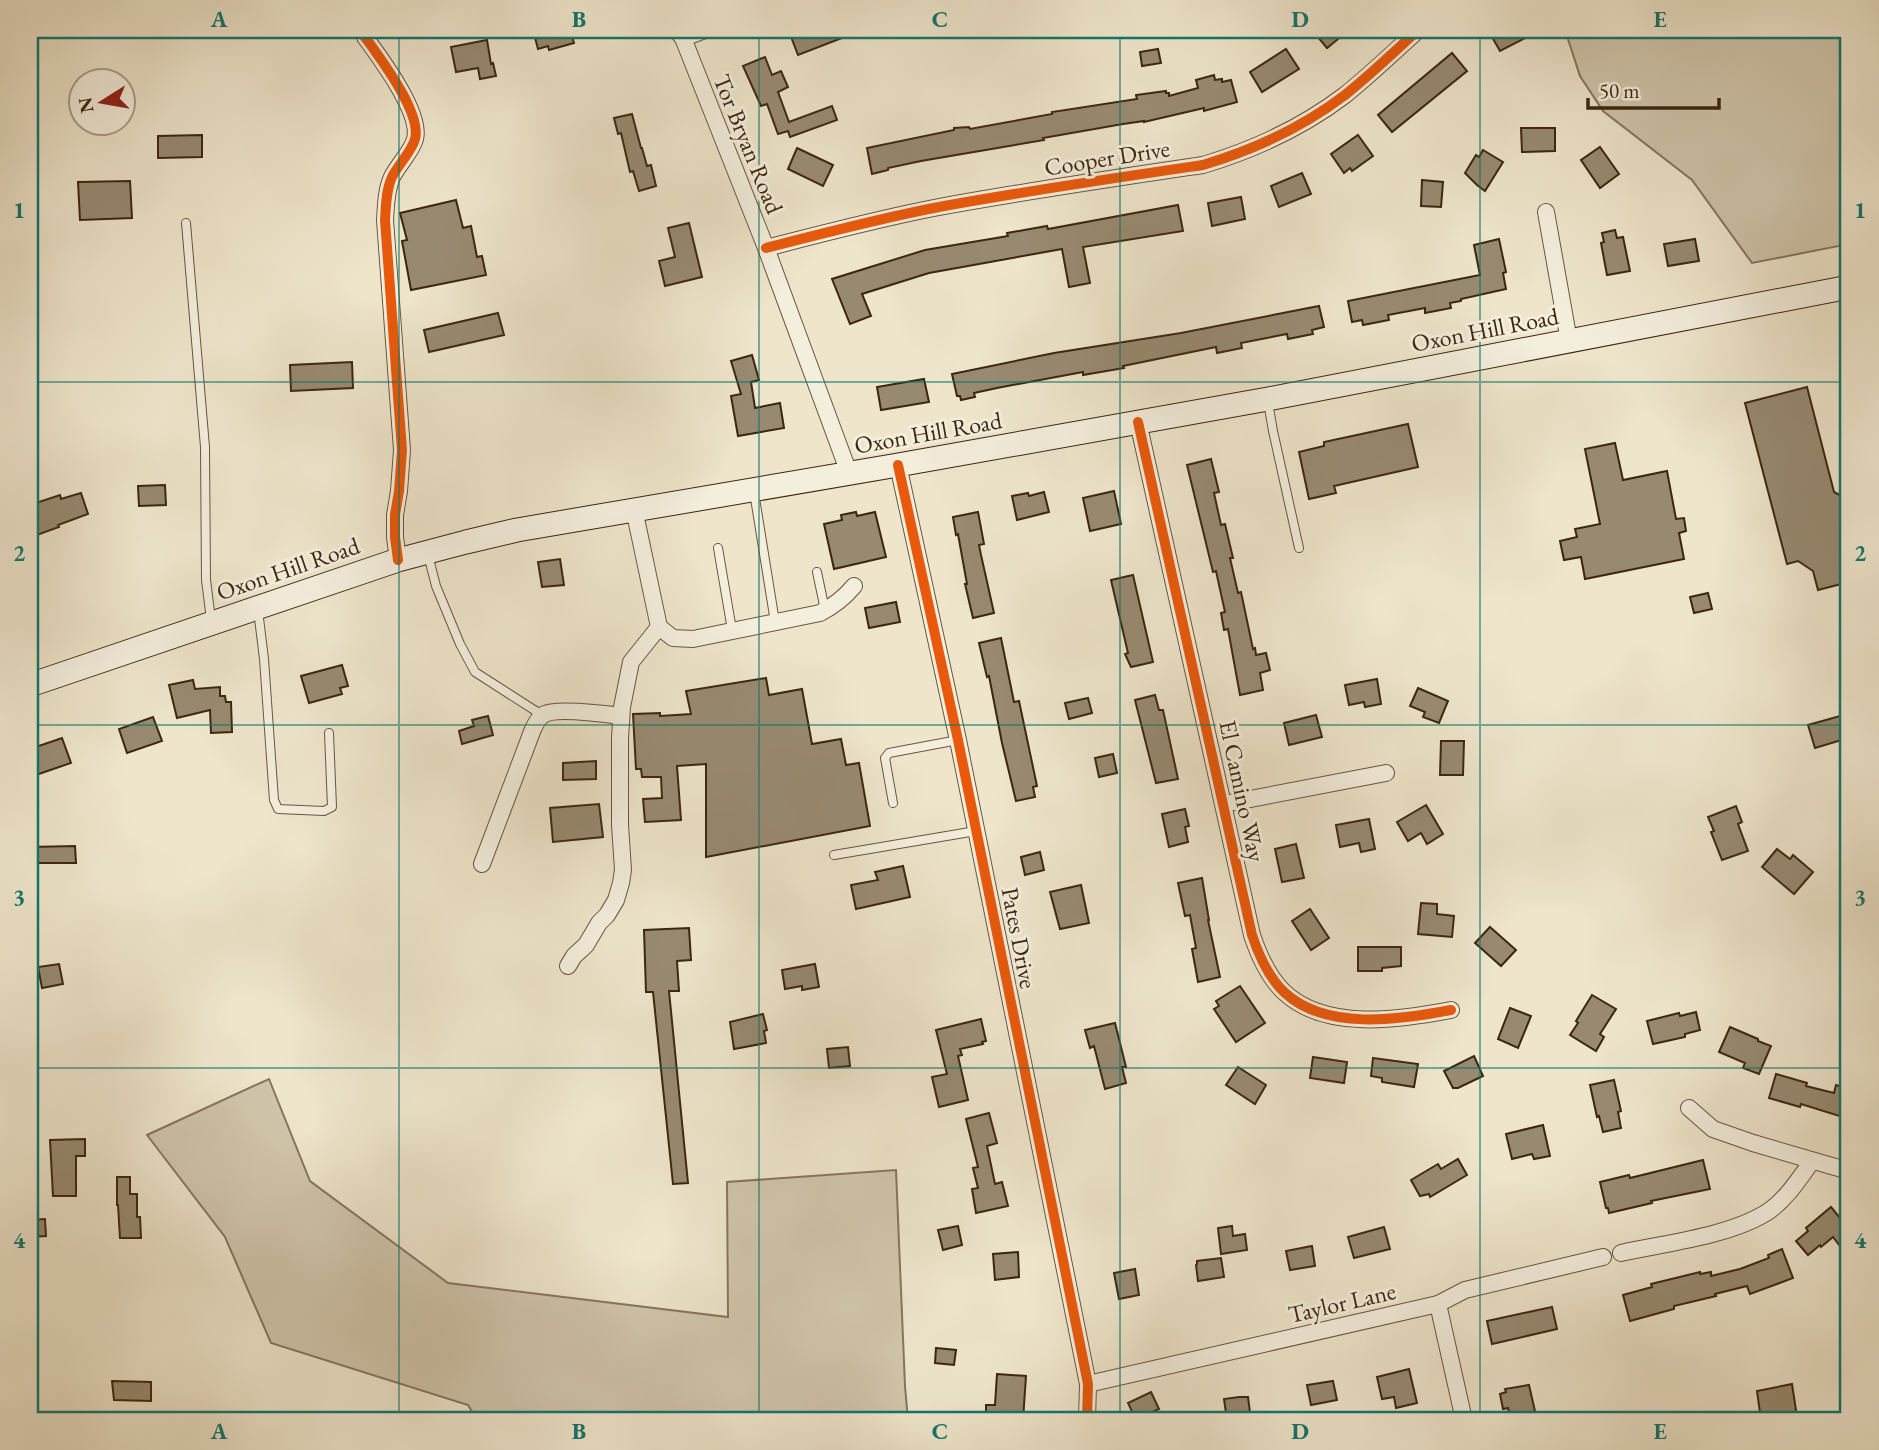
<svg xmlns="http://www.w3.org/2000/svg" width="1879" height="1450" font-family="'EB Garamond',serif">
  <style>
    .green { fill: #d0c5ab; stroke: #86765e; stroke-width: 2 }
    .building { fill: #988a71; stroke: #3b2710; stroke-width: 2 }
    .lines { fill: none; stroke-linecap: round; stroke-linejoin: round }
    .service-casing { stroke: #68563f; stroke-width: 10 }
    .minor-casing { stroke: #68563f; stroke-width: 18 }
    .secondary-casing { stroke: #3b2710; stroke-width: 25 }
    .service { stroke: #f4eedd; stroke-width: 8 }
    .minor { stroke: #f4eedd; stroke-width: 16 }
    .secondary { stroke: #f4eedd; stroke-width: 23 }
    .cycleway-casing { stroke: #f4eedd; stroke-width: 15 }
    .cycleway { stroke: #e8590c; stroke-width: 10 }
    .grid { fill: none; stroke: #0f766e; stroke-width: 2; stroke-opacity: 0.55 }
    .labels { text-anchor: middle; stroke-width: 6; stroke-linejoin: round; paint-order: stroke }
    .street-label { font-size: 24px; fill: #3b2710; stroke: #f4eedd }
    .neatline { fill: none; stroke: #0f766e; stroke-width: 2.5 }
    .grid-label { font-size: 23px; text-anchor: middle; font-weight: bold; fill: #0f766e }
  </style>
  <rect width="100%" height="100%" fill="#eee5cb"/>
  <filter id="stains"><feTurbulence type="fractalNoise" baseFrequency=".00286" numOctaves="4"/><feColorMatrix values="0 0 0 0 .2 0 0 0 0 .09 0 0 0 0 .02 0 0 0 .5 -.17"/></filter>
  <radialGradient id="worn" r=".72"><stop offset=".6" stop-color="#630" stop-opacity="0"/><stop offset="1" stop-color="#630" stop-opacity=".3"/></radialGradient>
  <g class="green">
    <path d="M1565,30H1849V244L1752,263L1692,180L1603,111L1580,76Z"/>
    <path d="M269,1079L310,1181L448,1283L728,1317L727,1182L896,1170L905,1386L908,1420H477L468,1405L271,1343L225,1237L147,1135Z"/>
  </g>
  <g class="building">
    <path d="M549,30H570L574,43L549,50L548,46L538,49L534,34Z"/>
    <path d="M800,30H860V31L798,55L790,34Z"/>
    <path d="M1312,30H1349L1327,48Z"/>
    <path d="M1488,30H1541L1500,51Z"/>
    <path d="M487,40L491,64L493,63L496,76L480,79L478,68L456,72L451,47Z"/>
    <path d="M1158,49L1161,63L1142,66L1140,52Z"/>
    <path d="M1286,49L1299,69L1262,92L1250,72Z"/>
    <path d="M1452,53L1467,71L1392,132L1378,115Z"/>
    <path d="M765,57L772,75L781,71L788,87L778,92L789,122L832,106L837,120L790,137L788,131L778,134L767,104L761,106L743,66Z"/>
    <path d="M1214,75L1215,80L1222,79V82L1231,80L1237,102L1204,111V108L1144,122V121L1123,124L1043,138L1044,140L921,161L888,168V170L872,174L867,148L954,130V128L969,127L970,129L1052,114V112L1137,99L1136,95L1166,91V93H1169V96L1198,88L1196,80Z"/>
    <path d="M632,114L641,148H642L647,166L651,165L656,186L639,191L633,171L630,172L621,133L618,134L614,118Z"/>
    <path d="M1521,128H1555V151L1522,152Z"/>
    <path d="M202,135V157L158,158V136Z"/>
    <path d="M1358,135L1373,156L1352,171L1350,168L1344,173L1331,154Z"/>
    <path d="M1600,147L1619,174L1600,188L1581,160Z"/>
    <path d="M797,148L833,165L823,186L788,169Z"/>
    <path d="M1483,150L1503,162L1485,191L1477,185L1465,173L1476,155L1479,157Z"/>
    <path d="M1302,173L1311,194L1279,207L1271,186Z"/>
    <path d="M1422,180L1443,182L1441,207L1421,206Z"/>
    <path d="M130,181L132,218L80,220L78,182Z"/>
    <path d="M1241,197L1245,219L1212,226L1208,203Z"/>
    <path d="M456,200L463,228L471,226L477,257L482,256L486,275L411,290L402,241L407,240L400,213Z"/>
    <path d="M1178,205L1183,231L1083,247L1090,283L1069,287L1062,249L929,273L862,294L871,316L850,324L832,279L925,250L1008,236L1007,233L1047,226L1048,229Z"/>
    <path d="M689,223L702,277L665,286L659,261L675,257L668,228Z"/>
    <path d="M1615,230L1617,238L1623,237L1630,271L1607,275L1601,243L1604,242L1602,233Z"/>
    <path d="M1499,239L1506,272L1503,273L1506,289L1461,299V301L1450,303L1451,308L1425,313V308L1388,315L1389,320L1363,325L1362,320L1352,322L1348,301L1480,275L1474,245Z"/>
    <path d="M1695,239L1699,261L1668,266L1664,244Z"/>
    <path d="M1319,306L1324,327L1312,330L1313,334L1288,339L1287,334L1241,343L1242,348L1217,353L1216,347L1123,366L1124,368L1083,375V372L997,388L974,393L975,397L961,400L960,396H957L952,374L1054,353L1181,333Z"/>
    <path d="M498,313L504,335L429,352L424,330Z"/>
    <path d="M752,355L759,380L751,382L755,408L780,403L784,428L738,436L731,396L741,394L731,361Z"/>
    <path d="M352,362L353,388L291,391L290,365Z"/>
    <path d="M924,379L929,402L881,410L877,387Z"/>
    <path d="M1807,387L1834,492L1849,500V582L1818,590L1813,571L1798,561L1787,564L1745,403Z"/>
    <path d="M1408,424L1418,467L1334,486L1336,493L1309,499L1299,452L1324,446V442Z"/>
    <path d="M1615,443L1623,480L1667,471L1676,519L1684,518L1686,531L1679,533L1684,559L1585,579L1581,557L1564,560L1560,541L1577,537L1575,529L1600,524L1585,449Z"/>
    <path d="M1211,459L1219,492L1214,493L1221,525L1225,524L1233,558H1230L1238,593L1241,592L1253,649L1255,648L1256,655L1266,653L1270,670L1260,673L1263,690L1240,695L1228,629L1224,630L1221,613L1225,612L1216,571L1213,572L1187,465Z"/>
    <path d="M165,485L166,505L139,506L138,486Z"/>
    <path d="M1114,491L1121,524L1090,531L1083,498Z"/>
    <path d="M1044,492L1049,512L1017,520L1012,496L1028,493L1029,496Z"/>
    <path d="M81,493L88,514L58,525L59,527L37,535L36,531L30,533V505L60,495L61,499Z"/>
    <path d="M856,512L857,516L875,512L886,557L834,569L824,524L842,520L841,515Z"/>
    <path d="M978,512L984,544L979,545L981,555L994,613L973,618L965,584H967L958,534L956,535L953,517Z"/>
    <path d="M560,559L564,585L542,587L538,562Z"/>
    <path d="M1133,575L1153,662L1131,667L1125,654L1128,653L1111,580Z"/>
    <path d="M1708,593L1712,609L1694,613L1690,597Z"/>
    <path d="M896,602L900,622L869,628L865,608Z"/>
    <path d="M1001,638L1014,702L1019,701L1037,786L1033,787L1035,797L1016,801L1002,743L989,676L987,677L979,643Z"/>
    <path d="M342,665L348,686L340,688L342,694L309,703L301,676Z"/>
    <path d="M766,678L769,695L802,689L812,744L841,739L846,765L859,763L870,826L706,857V764L677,766L681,820L645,822L643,799L662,798L661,777H642L641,769H636L633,714L660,713V716L691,714L686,691Z"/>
    <path d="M1377,679L1381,704L1365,707L1364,702L1349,705L1345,685Z"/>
    <path d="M193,680L195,689L220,687V696H225L226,702H231L232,732L211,733L210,710L177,718L169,685Z"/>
    <path d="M1418,688L1448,701L1439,723L1423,717L1425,712L1410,706Z"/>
    <path d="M1155,695L1159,710H1163L1178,779L1156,783L1135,700Z"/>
    <path d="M1088,698L1092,713L1069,719L1065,703Z"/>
    <path d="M1316,715L1322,737L1289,745L1284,723Z"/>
    <path d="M488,716L493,735L462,744L459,731L474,726L472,720Z"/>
    <path d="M1840,716V719L1849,716V737L1845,738V739L1815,748L1808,725Z"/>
    <path d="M153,717L162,741L127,753L119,729Z"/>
    <path d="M62,738L71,763L30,777V749Z"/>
    <path d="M1441,741H1464L1463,775H1440Z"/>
    <path d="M1113,754L1117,773L1099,777L1095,758Z"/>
    <path d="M596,761V779L563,780V763Z"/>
    <path d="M599,804L603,837L553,842L550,808Z"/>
    <path d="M1426,805L1443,834L1427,844L1421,833L1408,841L1397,822Z"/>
    <path d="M1736,806L1742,822L1738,824L1748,851L1722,860L1711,832L1714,831L1708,817Z"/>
    <path d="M1185,809L1189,826L1185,827L1188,842L1169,847L1162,814Z"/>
    <path d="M1369,819L1375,849L1361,852L1359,843L1340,847L1336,825Z"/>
    <path d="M1296,844L1304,878L1282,882L1275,849Z"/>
    <path d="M75,846L76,863H30V847Z"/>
    <path d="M1777,849L1790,859L1793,855L1813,872L1794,894L1762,867Z"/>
    <path d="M1040,852L1044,870L1025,875L1021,857Z"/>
    <path d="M903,866L910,897L856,909L851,885L878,880L875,872Z"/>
    <path d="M1202,878L1209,920H1208L1220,977L1198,982L1192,949L1196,948L1190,915L1185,916L1178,883Z"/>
    <path d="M1081,885L1089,923L1060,929L1050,892Z"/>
    <path d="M1421,903L1437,904V914L1454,916L1452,937L1418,934Z"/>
    <path d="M1310,909L1329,938L1311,950L1292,921Z"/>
    <path d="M1490,927L1516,950L1501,966L1475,943Z"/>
    <path d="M689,928L691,960L677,961L679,991H669L688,1183L673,1184L653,992H646L644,930Z"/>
    <path d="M1358,947H1401V966L1382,968V971H1358Z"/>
    <path d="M59,964L63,984L42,988L38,967Z"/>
    <path d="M815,964L819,987L802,990V986L785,989L782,970Z"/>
    <path d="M1240,986L1265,1023L1236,1042L1214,1009L1219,1006L1216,1001Z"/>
    <path d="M1592,995L1616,1009L1600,1034L1604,1037L1596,1051L1570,1035L1578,1023L1576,1021Z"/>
    <path d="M1510,1008L1531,1016L1518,1048L1498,1039Z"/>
    <path d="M1696,1012L1700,1030L1685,1034V1037L1653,1044L1647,1021L1679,1013L1680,1016Z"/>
    <path d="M763,1014L767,1030L764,1031L766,1043L734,1049L730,1022Z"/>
    <path d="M981,1019L986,1041L982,1042L983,1044L960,1049L962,1055L958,1056L968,1100L939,1107L932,1077L947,1074L936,1030Z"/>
    <path d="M1115,1023L1126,1067H1122L1126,1083L1105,1089L1094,1046L1090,1048L1085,1030Z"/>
    <path d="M1730,1027L1758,1039V1041L1771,1046L1759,1074L1743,1068L1745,1063L1719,1052Z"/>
    <path d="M848,1047L850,1066L829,1068L827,1049Z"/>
    <path d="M1474,1056L1483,1076L1458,1088H1453L1444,1071Z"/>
    <path d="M1313,1057L1347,1062L1344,1083L1310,1078Z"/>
    <path d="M1373,1058L1418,1064L1414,1087L1382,1082V1078L1371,1076Z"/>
    <path d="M1238,1067L1266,1085L1255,1104L1226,1085Z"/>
    <path d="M1776,1074L1807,1083L1806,1086L1834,1093L1836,1085L1849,1089V1119L1801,1104L1800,1107L1769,1098Z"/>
    <path d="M1614,1080L1621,1111L1618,1112L1621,1128L1603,1132L1599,1116L1597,1117L1590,1085Z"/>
    <path d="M989,1113L997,1143L987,1146L995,1184L1002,1182L1008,1206L976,1213L972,1189L978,1188L973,1168L978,1167L966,1119Z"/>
    <path d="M1543,1125L1550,1156L1534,1159L1532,1154L1512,1159L1506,1134Z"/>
    <path d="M85,1139V1156H76V1196H53L50,1140Z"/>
    <path d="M1458,1159L1467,1175L1430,1197L1429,1194L1420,1196L1411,1180L1438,1164L1441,1169Z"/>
    <path d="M1703,1160L1710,1189L1651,1201L1652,1203L1609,1213L1608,1208H1606L1600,1182L1629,1175L1630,1178Z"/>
    <path d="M117,1177H130V1194H137V1217H140L141,1238H120L118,1205H117Z"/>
    <path d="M1831,1207L1849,1229V1238L1840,1246L1833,1237L1821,1247L1820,1245L1808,1255L1796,1241L1808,1231L1806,1228Z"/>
    <path d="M45,1219L46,1236L30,1237V1220Z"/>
    <path d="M958,1226L962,1245L943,1250L938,1230Z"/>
    <path d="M1232,1226L1233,1236L1245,1234L1247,1250L1221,1254L1218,1228Z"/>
    <path d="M1384,1227L1390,1249L1354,1258L1348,1237Z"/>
    <path d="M1312,1246L1315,1266L1290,1270L1286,1251Z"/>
    <path d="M1782,1249L1793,1278L1750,1294L1747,1286L1715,1294L1716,1296L1674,1306V1309L1630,1321L1623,1295L1652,1287L1651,1284L1700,1272V1274L1711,1272V1276L1740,1269L1769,1258L1768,1255Z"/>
    <path d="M1018,1252L1019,1277L995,1280L993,1254Z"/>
    <path d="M1221,1258L1224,1277L1198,1281L1196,1265L1197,1264V1261Z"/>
    <path d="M1135,1269L1139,1295L1119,1299L1114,1273Z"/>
    <path d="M1552,1307L1557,1329L1492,1344L1487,1321Z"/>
    <path d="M936,1348L956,1350L954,1365L935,1363Z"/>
    <path d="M1409,1369L1417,1403L1396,1408L1394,1397L1382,1399L1377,1377Z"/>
    <path d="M997,1374L1026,1376L1023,1420H986V1405H995Z"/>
    <path d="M112,1381L151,1382V1401L114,1400Z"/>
    <path d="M1333,1381L1337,1400L1311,1405L1307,1385Z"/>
    <path d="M1792,1384L1797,1417L1761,1420L1757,1391Z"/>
    <path d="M1529,1385L1537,1420H1511L1508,1408L1503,1409L1500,1394L1506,1392L1505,1389Z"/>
    <path d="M1151,1392L1159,1409L1136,1420L1128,1403Z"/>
    <path d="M1239,1397H1248L1251,1420H1227L1224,1399Z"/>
  </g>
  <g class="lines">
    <g class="service-casing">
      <g id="service">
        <path d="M186,223L205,447L206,580L211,620"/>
        <path d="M1268,402L1273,431L1299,548"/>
        <path d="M754,492L775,622"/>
        <path d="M718,548L732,630"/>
        <path d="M428,555L436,586L460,644L475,672L542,715"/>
        <path d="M817,572L825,610"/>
        <path d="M258,610L264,659L274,800L278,809L324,811L332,807L329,733"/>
        <path d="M893,803L885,758L889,753L958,740"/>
        <path d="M834,855L976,831"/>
      </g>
    </g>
    <g class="minor-casing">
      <g id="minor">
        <path d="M676,30L683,38L766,248L849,473"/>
        <path d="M365,37C380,58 422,113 415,139C412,151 398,165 392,177C386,190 386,206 385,220L402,450L399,491L395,515V537L398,560"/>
        <path d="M683,38L705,30"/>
        <path d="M1546,212L1569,341"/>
        <path d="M766,248C824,233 881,218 939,207C1026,191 1115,178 1203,165C1253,150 1303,127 1345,95C1370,75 1394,52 1418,30"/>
        <path d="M1138,422L1252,935C1259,956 1268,977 1284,992C1325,1031 1399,1020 1451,1010"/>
        <path d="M898,465L958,740L1088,1384L1087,1420"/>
        <path d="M634,509L659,627L673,638L693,639L820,613C834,606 844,598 854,586"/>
        <path d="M1224,804L1386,773"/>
        <path d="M482,864L533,729C535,725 539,717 543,715C554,707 606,714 621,716"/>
        <path d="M568,966L574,956L586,945L599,923L607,915L616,900L621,883L623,870L620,825V738L622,707L631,662L659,627"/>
        <path d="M1689,1108L1713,1129L1753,1143L1849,1171"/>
        <path d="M1621,1253C1666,1243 1731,1236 1769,1211C1787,1198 1799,1179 1812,1161"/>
        <path d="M1438,1304L1464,1420"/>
        <path d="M1088,1384L1438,1304L1465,1290L1603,1257"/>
      </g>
    </g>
    <g class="secondary-casing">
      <path id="secondary" d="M30,685L398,560L466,542L517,530L898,465L1268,399L1849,287"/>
    </g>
    <use href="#service" class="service"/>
    <use href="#minor" class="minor"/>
    <use href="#secondary" class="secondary"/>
    <g class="cycleway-casing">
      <g id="cycleway">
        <path d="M365,37C380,58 422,113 415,139C412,151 398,165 392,177C386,190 386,206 385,220L402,450L399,491L395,515V537L398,560"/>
        <path d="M766,248C824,233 881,218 939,207C1026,191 1115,178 1203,165C1253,150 1303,127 1345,95C1370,75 1394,52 1418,30"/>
        <path d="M1138,422L1252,935C1259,956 1268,977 1284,992C1325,1031 1399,1020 1451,1010"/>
        <path d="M898,465L958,740L1088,1384L1087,1420"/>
      </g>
    </g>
    <use href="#cycleway" class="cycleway"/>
  </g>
  <path class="grid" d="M399,30V1420M759,30V1420M1120,30V1420M1480,30V1420M30,382H1849M30,725H1849M30,1068H1849"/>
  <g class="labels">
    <g class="street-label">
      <text transform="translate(748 144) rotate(68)" y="8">Tor Bryan Road</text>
      <text transform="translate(1107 158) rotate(-9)" y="8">Cooper Drive</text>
      <text transform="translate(1485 330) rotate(-11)" y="8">Oxon Hill Road</text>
      <text transform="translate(928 433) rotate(-10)" y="8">Oxon Hill Road</text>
      <text transform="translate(288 569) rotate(-19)" y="8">Oxon Hill Road</text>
      <text transform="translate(1242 791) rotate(78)" y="8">El Camino Way</text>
      <text transform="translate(1019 938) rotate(79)" y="8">Pates Drive</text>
      <text transform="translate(1342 1303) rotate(-13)" y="8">Taylor Lane</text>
    </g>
  </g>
  <rect width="1879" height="1450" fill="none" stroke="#eee5cb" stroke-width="77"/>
  <g transform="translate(102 102) rotate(259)"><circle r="33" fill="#f4eedd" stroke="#aa9e8b" stroke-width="2"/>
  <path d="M0-5L12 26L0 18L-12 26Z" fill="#8f2418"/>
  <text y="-10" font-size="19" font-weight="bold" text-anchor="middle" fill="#3b2710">N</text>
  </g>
  <path d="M1588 98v10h131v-10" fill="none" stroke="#3b2710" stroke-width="3.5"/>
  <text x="1599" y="98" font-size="21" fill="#3b2710" stroke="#f4eedd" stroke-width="5" paint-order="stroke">50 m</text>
  <rect x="38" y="38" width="1802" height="1374" class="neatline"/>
  <g class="grid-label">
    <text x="219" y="27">A</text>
    <text x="579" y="27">B</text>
    <text x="940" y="27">C</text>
    <text x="1300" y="27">D</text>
    <text x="1660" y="27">E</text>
    <text x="19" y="218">1</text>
    <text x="1860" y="218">1</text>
    <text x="19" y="561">2</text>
    <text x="1860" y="561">2</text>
    <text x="19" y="905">3</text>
    <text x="1860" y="905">3</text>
    <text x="19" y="1248">4</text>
    <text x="1860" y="1248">4</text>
    <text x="219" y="1439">A</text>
    <text x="579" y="1439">B</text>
    <text x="940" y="1439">C</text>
    <text x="1300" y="1439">D</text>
    <text x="1660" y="1439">E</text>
  </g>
  <rect width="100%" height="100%" filter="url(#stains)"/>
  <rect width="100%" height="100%" fill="url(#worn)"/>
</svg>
